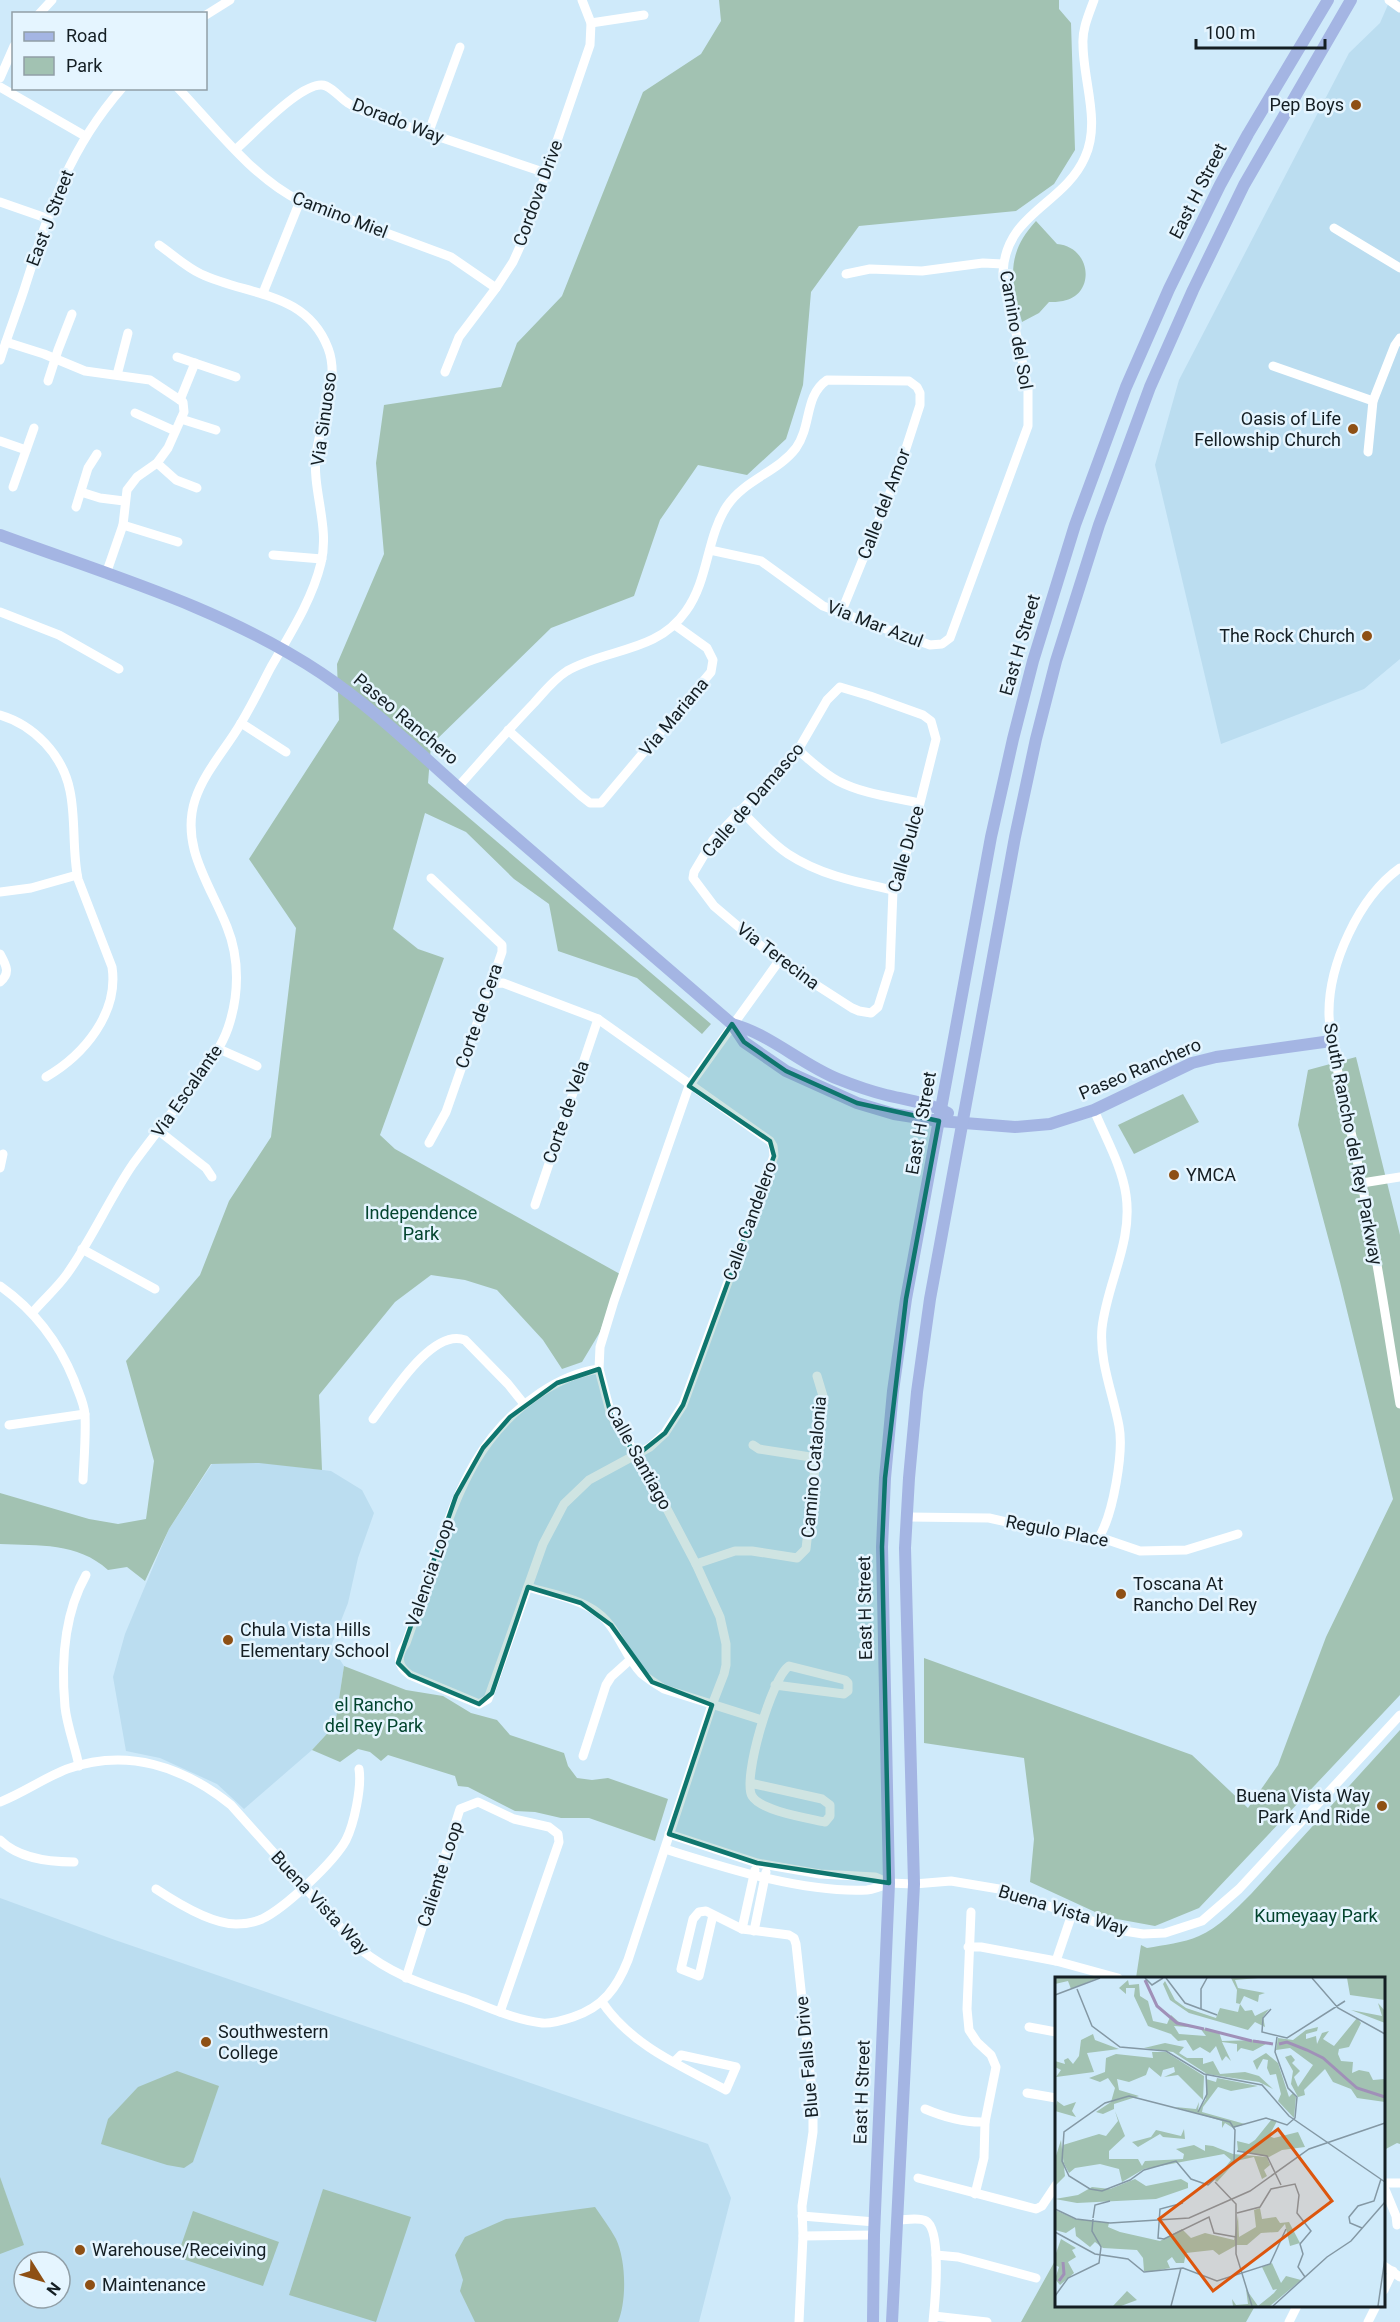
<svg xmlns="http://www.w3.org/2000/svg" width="1400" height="2322" font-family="Roboto,sans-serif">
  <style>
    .built { fill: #bbddf0; fill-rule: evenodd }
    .green { fill: #a2c2b2 }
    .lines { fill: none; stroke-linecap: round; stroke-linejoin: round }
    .minor { stroke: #fff; stroke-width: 9 }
    .major { stroke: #a4b5e3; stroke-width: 12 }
    .marked { fill: #0f766e; fill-opacity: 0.2; stroke: #0f766e; stroke-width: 4.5; stroke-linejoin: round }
    .poi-dot { fill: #8e5015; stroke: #e5f5ff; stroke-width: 2 }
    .labels { text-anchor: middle; stroke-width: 5; stroke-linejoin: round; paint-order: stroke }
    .poi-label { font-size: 18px; fill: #141e23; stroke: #e5f5ff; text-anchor: start }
    .street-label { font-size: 18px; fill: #141e23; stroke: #e5f5ff }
    .park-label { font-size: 18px; fill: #03442e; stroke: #e5f5ff }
    .inset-river { fill: none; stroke: #a090b8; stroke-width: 3 }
    .inset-road { fill: none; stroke: #8498a4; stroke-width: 1.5 }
    .view { fill: #dd560d; fill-opacity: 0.15; stroke: #dd560d; stroke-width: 3 }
    .inset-edge { fill: none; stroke: #141e23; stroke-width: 3 }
  </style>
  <rect width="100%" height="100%" fill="#cfeafa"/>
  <g class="built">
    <path d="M1390,0H1400V659L1364,689L1221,744L1155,465L1179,380L1349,53L1380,23Z"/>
    <path d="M259,1462L331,1471L362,1490L374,1513L358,1558L348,1603L331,1646L344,1666L335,1725L312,1750L244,1809L217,1784L160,1758L126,1751L113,1677L125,1634L169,1529L212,1464Z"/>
    <path d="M0,1898L115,1940L708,2144L731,2198L699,2322H0ZM24,2262H60V2298H24Z"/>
  </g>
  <g class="green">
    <path d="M719,0H1059V9L1071,23L1075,150L1054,184L1016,211L859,226L811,292L803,385L786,439L747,475L698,465L660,520L634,596L551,628L431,745L428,783L711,1024L702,1034L637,978L558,951L549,904L514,879L466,832L425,813L393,929L418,949L444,958L380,1135L395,1149L620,1274L600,1332L582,1362L562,1369L543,1340L497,1290L465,1280L431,1275L395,1302L319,1395L322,1470L259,1463L211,1464L169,1529L145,1581L127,1567L108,1570C77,1542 39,1546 0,1544V1493L89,1519L118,1524L146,1519L154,1461L126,1361L200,1275L229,1201L271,1137L296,928L249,859L339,720L337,664L384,554L376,463L384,405L501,387L517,343L562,296L643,92L701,54L721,21Z"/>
    <path d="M1036,221L1057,244C1092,247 1096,295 1063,301C1058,302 1053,302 1049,302L1039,313L1022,322C1011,280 1005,255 1036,221Z"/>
    <path d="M1356,1057L1400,1235V1695L1199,1908L1155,1926L1106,1917L1030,1882L1034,1839L1024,1758L924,1743V1658L1192,1755L1248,1808L1278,1765L1326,1637L1393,1499L1340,1282L1298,1125L1308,1070Z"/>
    <path d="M1183,1094L1199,1122L1134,1154L1118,1125Z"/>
    <path d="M344,1666L406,1690L443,1696L471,1713L497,1720L510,1735L564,1753L568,1766L577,1778L592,1780L608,1778L668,1799L655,1841L589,1818H561L535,1812L515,1811L468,1787L458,1786L455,1776L388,1755L381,1761L370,1752L358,1749L340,1762L312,1750L335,1725Z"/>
    <path d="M1400,1730V2144L1397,2143L1384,2150V1978H1136L1141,1945L1147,1948C1164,1945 1183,1943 1199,1936C1218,1928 1236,1909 1251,1894Z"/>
    <path d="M177,2071L219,2086L193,2162L184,2168L167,2165L101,2144L108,2119L138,2087Z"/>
    <path d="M0,2177L24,2245L0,2254Z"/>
    <path d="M323,2189L411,2217L376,2322L289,2295Z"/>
    <path d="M595,2207C602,2217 610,2228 616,2239C626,2260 627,2300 618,2322H475L460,2291L463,2280L455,2255L465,2237L506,2219Z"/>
    <path d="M193,2211L279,2242L263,2286L177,2257Z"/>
    <path d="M1056,2259V2306H1255L1246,2322H1021Z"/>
  </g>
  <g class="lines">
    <g class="minor">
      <path d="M1389,0L1400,8"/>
      <path d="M39,14L52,0"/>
      <path d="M206,15L230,0"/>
      <path d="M591,23L644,15"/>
      <path d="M0,78L14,46"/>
      <path d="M0,87L85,136"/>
      <path d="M178,88C215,127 252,177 300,201L451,257L496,288"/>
      <path d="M428,134L460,47"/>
      <path d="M236,149C252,136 305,77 326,86C335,90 341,99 348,103C354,107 360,109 365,112L546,173"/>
      <path d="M0,202L46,218"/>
      <path d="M1334,228L1400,268"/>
      <path d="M846,274L870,269L922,271L983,263L1003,264"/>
      <path d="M263,293L300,201"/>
      <path d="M6,342L44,354L85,371L150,380L183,402L184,412L168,448L157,463L137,477L127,490L123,525L106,574"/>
      <path d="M177,357L236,377"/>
      <path d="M0,360C7,337 16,314 24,290C49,212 67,151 122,88"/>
      <path d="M1273,366L1373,401"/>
      <path d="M445,372L459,337L496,288L513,262L523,240L590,45L591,23L582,0"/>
      <path d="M117,375L128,333"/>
      <path d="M48,381L58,350L72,314"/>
      <path d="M180,400L195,363"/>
      <path d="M135,413L175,431"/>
      <path d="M181,419L216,430"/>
      <path d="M0,441L26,450"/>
      <path d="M1368,452L1373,401L1395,345L1400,338"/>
      <path d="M157,463L176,480L197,488"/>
      <path d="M13,487L34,428"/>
      <path d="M81,492L100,498L124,501"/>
      <path d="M76,507L88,468L97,454"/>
      <path d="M123,525L178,542"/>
      <path d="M710,550L761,561L823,606L930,645L942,644L950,638L1028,426V388L1003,273C1005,213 1064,205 1085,157C1101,122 1083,81 1083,44C1082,29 1089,14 1094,0"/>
      <path d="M273,555L322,559"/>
      <path d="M0,612L59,635L119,669"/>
      <path d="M840,687L870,696L923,715L931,721L936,739L910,843L893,890L890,969L878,1007L871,1013L859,1011L852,1008L779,961L714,906L693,878L694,872L713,840L798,750L827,700Z"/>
      <path d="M0,715C34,725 63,755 70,791C76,820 72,850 78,879L112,967C119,1013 84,1055 46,1077"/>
      <path d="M241,723L286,752"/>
      <path d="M508,730L581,796L590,803H601L711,672L713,660L707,648L675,625"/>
      <path d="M798,750C811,761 823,773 838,781C863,794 892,797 919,803"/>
      <path d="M458,787C483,759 508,730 534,703C544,692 554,679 567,671C607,648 657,653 686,611C709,579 706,538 727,506C744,480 778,472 796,448C812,425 804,396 827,380L909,381L917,387L920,393V405L898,473L841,613"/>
      <path d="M740,810C755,824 770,842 788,854C820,875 856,882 893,890"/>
      <path d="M1400,868C1359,897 1328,965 1329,1015C1330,1039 1336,1063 1341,1086C1348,1118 1355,1149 1361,1180C1377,1254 1387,1329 1400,1404"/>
      <path d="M0,892L31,888L77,875"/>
      <path d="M0,954C6,965 11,973 0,982"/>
      <path d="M490,984L503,983L598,1019L770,1141L773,1146L774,1156L683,1405L665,1433L650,1447L589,1480L564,1504L543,1544L488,1699L479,1704L410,1675C396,1665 397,1656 406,1643C417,1612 427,1582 437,1551C460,1487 480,1433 540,1393C558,1381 577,1372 599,1369"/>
      <path d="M219,1049L257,1066"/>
      <path d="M1094,1110C1105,1137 1122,1166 1126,1195C1133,1242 1107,1283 1102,1328C1099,1361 1113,1394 1119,1426C1124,1452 1113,1515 1099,1537"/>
      <path d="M159,1131L206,1168L212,1177"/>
      <path d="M429,1143L446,1112L502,952V945L431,878"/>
      <path d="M0,1168L3,1154"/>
      <path d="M1362,1183L1400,1177"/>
      <path d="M535,1205L598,1019"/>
      <path d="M82,1249L155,1289"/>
      <path d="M0,1286C34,1310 58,1341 74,1380C78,1392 84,1402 85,1415C86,1436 84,1459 83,1480"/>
      <path d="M33,1312C44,1299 57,1288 67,1274C92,1239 109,1199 133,1164C152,1138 172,1113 191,1087C205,1068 220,1051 228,1028C239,996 240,959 227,927C211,886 180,847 195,800C204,772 226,749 241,723C252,705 261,686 271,667C290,634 312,600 321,563C330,527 312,490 316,455C320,421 341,382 328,348C306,291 248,296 201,274C186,267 172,254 159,245"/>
      <path d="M373,1419C390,1397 432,1327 465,1340L508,1384L524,1404"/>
      <path d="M9,1425L85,1414"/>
      <path d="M753,1445L759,1449L817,1458"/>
      <path d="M908,1517L989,1518L1085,1540L1099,1537L1140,1551L1186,1550L1238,1534"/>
      <path d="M696,1564L735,1551H752L797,1558L806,1549L823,1396L817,1376"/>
      <path d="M528,1587C550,1594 579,1598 598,1613C618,1628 624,1655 641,1673C648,1679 656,1684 664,1689L762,1720"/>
      <path d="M583,1756L606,1685L611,1677L631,1659"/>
      <path d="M79,1766C75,1746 67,1726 65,1707C61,1663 64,1614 86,1575"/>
      <path d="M750,1783L822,1799L830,1805V1816L825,1822C807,1818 761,1811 752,1796C742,1779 772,1677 789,1666L845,1680L848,1683V1691L844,1694L775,1685"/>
      <path d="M0,1802C23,1793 44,1778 67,1769C127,1748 183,1766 231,1805L360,1949C394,1976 423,1984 463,1998C488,2007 515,2020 542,2023C552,2024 564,2020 573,2017C603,2007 617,1988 628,1960L712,1705L724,1674L726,1665V1644L720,1617L696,1564L648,1473L611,1415L599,1369L600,1347L614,1301L689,1086L779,961"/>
      <path d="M669,1834L757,1863L820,1874L875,1877L889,1883L914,1884L951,1881L999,1889L1118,1930L1143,1934L1165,1933L1202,1921L1239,1889L1400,1715"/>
      <path d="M0,1840C18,1858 50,1862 74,1862"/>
      <path d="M665,1849C726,1868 802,1893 867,1890C875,1889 882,1886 889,1883"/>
      <path d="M156,1889C177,1903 211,1924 236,1924C244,1924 255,1922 262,1919C285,1908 334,1862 346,1840C354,1824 362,1787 359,1769"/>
      <path d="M971,1912L967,2009L969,2030L977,2042L991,2055L996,2067L985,2122L984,2158L975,2194"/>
      <path d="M713,1915L699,1976L681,1969L693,1919L699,1912L706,1911L742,1929L789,1935L794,1938L796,1944L813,2100V2132L802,2206L803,2236L799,2322"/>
      <path d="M742,1929L755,1870"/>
      <path d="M754,1931L766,1872"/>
      <path d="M968,1947H981L1056,1961L1118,1978"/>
      <path d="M1056,1961L1072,1914"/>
      <path d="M406,1978L460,1809L478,1802L514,1819L549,1827L558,1834L559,1842L500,2012"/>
      <path d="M602,2002C632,2046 681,2066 726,2090L736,2067L681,2055L674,2062"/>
      <path d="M1029,2027L1056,2032"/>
      <path d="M1027,2093L1056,2098"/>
      <path d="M925,2109C944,2117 964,2123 985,2122"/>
      <path d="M918,2178L1036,2209L1042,2206L1056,2185"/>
      <path d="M1384,2183H1400"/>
      <path d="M1384,2187L1396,2216L1397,2225"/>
      <path d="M802,2216L875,2222"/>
      <path d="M898,2220C906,2220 919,2217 926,2221C942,2230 935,2303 933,2322"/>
      <path d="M803,2236L874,2235"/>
      <path d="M936,2255L958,2257L1036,2278"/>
      <path d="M1384,2266L1400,2277"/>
      <path d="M1384,2290L1393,2271"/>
      <path d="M934,2316L987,2322"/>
      <path d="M1289,2322L1297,2306"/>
      <path d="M1368,2322L1376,2306"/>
    </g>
    <g class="major">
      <path d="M0,535C109,575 223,608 321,673C375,709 421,755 470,798C557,873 645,949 732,1024L744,1042L786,1071L857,1103L894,1114L939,1121L1015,1127L1050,1124L1094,1110L1192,1063L1216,1057L1331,1041"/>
      <path d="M732,1024C770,1034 801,1064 838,1079C853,1085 870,1091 886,1095C907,1100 929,1103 948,1113"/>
      <path d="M873,2322L874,2235L889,1883L882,1547L885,1478L893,1391L906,1299L991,837L1013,739L1033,661L1075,525L1126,387L1169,289L1220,185L1248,134L1328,0"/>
      <path d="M892,2322L914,1884L905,1548L909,1478L917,1392L930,1299L1015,837L1036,739L1056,661L1099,525L1150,387L1193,290L1244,185L1351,0"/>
    </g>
  </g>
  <path class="marked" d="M732,1024L744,1042L786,1071L857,1103L939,1121L906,1299L885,1478L882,1547L889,1883L757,1863L669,1834L712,1705L652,1682L611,1625L581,1603L528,1587L492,1693L479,1704L410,1675L398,1663L456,1496L483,1448L510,1417L557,1383L599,1369L611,1415L636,1456L665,1433L683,1405L774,1156L770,1141L689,1086Z"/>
  <g class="poi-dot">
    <circle cx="1356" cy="105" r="6"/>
    <circle cx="1353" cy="429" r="6"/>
    <circle cx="1367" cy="636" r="6"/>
    <circle cx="1174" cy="1175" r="6"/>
    <circle cx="1121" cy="1594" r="6"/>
    <circle cx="228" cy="1640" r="6"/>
    <circle cx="1382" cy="1806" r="6"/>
    <circle cx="206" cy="2042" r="6"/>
    <circle cx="80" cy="2250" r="6"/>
    <circle cx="90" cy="2285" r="6"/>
  </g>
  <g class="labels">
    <g class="poi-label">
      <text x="1344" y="111" text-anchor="end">Pep Boys</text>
      <text x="1341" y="425" text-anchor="end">Oasis of Life<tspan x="1341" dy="21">Fellowship Church</tspan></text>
      <text x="1355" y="642" text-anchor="end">The Rock Church</text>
      <text x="1186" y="1181">YMCA</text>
      <text x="1133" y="1590">Toscana At<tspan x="1133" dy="21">Rancho Del Rey</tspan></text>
      <text x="240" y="1636">Chula Vista Hills<tspan x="240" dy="21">Elementary School</tspan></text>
      <text x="1370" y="1802" text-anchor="end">Buena Vista Way<tspan x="1370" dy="21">Park And Ride</tspan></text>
      <text x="218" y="2038">Southwestern<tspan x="218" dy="21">College</tspan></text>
      <text x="92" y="2256">Warehouse/Receiving</text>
      <text x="102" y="2291">Maintenance</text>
    </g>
    <g class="street-label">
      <text transform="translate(398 121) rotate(21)" y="6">Dorado Way</text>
      <text transform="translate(1198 191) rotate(-63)" y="6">East H Street</text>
      <text transform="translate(538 193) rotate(-70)" y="6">Cordova Drive</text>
      <text transform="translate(340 215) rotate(21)" y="6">Camino Miel</text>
      <text transform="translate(50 218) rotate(-69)" y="6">East J Street</text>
      <text transform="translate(1016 330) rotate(80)" y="6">Camino del Sol</text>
      <text transform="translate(324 419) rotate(-82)" y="6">Via Sinuoso</text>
      <text transform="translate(884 504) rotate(-69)" y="6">Calle del Amor</text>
      <text transform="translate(875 624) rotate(21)" y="6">Via Mar Azul</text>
      <text transform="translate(1020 645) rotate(-74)" y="6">East H Street</text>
      <text transform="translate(674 717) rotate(-50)" y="6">Via Mariana</text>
      <text transform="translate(406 719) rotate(40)" y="6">Paseo Ranchero</text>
      <text transform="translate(753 800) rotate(-49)" y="6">Calle de Damasco</text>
      <text transform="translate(906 849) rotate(-74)" y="6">Calle Dulce</text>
      <text transform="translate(778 956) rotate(37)" y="6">Via Terecina</text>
      <text transform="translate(479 1016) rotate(-71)" y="6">Corte de Cera</text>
      <text transform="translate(1140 1069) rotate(-23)" y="6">Paseo Ranchero</text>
      <text transform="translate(187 1091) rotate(-55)" y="6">Via Escalante</text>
      <text transform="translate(566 1112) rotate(-71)" y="6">Corte de Vela</text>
      <text transform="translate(921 1123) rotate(-80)" y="6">East H Street</text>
      <text transform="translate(1353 1144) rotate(79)" y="6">South Rancho del Rey Parkway</text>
      <text transform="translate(750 1221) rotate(-70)" y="6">Calle Candelero</text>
      <text transform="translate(639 1458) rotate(61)" y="6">Calle Santiago</text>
      <text transform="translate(814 1467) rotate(-85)" y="6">Camino Catalonia</text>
      <text transform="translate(1057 1531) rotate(11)" y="6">Regulo Place</text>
      <text transform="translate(430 1573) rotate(-71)" y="6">Valencia Loop</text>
      <text transform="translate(865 1608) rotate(-91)" y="6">East H Street</text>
      <text transform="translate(440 1874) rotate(-72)" y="6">Caliente Loop</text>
      <text transform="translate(320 1903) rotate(47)" y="6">Buena Vista Way</text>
      <text transform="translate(1063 1910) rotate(17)" y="6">Buena Vista Way</text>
      <text transform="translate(807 2057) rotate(-95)" y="6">Blue Falls Drive</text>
      <text transform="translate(862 2092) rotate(-88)" y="6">East H Street</text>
    </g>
    <g class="park-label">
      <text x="421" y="1219">Independence<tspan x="421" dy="21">Park</tspan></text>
      <text x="374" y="1711">el Rancho<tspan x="374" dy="21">del Rey Park</tspan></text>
      <text x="1316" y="1922">Kumeyaay Park</text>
    </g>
  </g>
  <g transform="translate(1055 1977)">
    <rect width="330" height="330" fill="#cfeafa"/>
    <path d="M0,1H43L16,12L13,4L0,7ZM176,1H203L180,3L183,11L210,16L204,18L203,25L189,19L185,27L190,34L197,33L200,39L214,32L208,40L210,50L200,45L193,53L134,36L115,23L108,7L110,4L120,23L131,31L161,41L165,31L183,35L185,27L181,26L182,13ZM292,1H330V23L295,18ZM73,3L74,8L84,7L85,19L93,24L98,44L112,47L116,38L125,46L164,55L167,64L202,63L219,70L211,67L198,74L186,71L182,75V67L167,65L176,84L171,79L167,84L161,69L155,76L145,70L138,74L131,63L123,64L116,57L93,49L79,19L80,11H71V17L64,11ZM119,49L145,51L151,59L124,57ZM323,26L330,34V46L296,33L327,39ZM302,41L306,46L294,70L284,72L283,77L286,84L298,85L297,96L304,93L314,95L318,103L330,102V125L302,121L296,112L278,105L270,92L249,113L250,118L243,120L236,107L238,94L230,80L236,78L240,83L237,86L245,94L239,100L243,110L258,88L235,71L221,73L223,61L238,63L251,53L263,50L262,54L251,57V62L261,59L262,67L267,56L274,54L268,62L279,69ZM38,57L40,63L64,72L32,76L39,95L1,100L6,93L0,90V84L10,87L9,83L13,81L18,87L24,79L26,63ZM110,66L129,70L124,76L132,81H148V87L158,84L165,97L190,95L204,99L218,112L204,105L152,97L118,75L89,71ZM97,75H111L149,99L148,123L123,98L109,100L120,95L119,90L108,93L106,100L94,90L91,98L74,105L62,102L64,113L84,119L59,127V132L48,137L41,135L56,125L60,111L53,101L45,105L34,101L50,95L51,81L61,77L98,81ZM211,76L223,86L234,120L238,116L241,120L239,141L223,124L226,117L221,97L215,98L212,91L213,83L208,82L202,93L198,84ZM162,101L203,109L176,114L163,110L148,130L147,135L190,147L178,151L170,146L167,151V144L120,130L141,132L144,125L143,134L151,122V102L161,105ZM2,124L9,129L21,125L17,134L21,140L0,134ZM60,134L70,159L54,174V182H83L87,189L90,184L128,182L129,177L121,172L139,168L150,174V168L158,169L178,177L212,180L215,188L209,193L212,199L207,202L199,180L181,184L162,205L160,203L176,183L169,177L89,192L67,205L64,192L45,187L20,191L14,196L8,185V168L44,157L51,159L63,144ZM217,142L222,144L214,159L219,161L243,155L250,170L227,173L214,180L183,174L182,164L194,167L200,163ZM129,152L130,162L108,160L105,157L83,170L77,165L96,160L101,153L126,159ZM6,163L10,199L0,209V182ZM80,202L91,209L126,202L133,206V211L101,222L22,226L0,222L23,218L37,210L55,212ZM205,231L207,242L221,240L225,246L234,245L245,266L235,269L230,247L223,255L206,256L192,268H182L164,278L158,273L131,276L129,286H121L117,280L112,284L115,291L94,295L89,294L88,281L82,273L48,271L40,265L35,270L21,259L20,250L11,256L0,253V233L20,242L54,246L53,250L65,255L105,264L127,252L136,261L150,256L179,263L183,238L184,260L201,250L199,233ZM6,262L21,271L17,273L21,280L13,285L19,296L5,308L0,302L4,290L0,288V279ZM217,286L226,306L231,299L246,303L215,329H178L177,322L181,328L193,327L191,312L203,329L219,316L222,312L218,313L207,290ZM72,314L82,323L66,329H21H58Z" fill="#a2c2b2" fill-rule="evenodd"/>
    <path class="inset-river" d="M90,3L102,29L122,46L149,52M150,52L197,64M198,64L218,67M224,67L232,65L252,73L268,81L302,111L330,120M4,304L9,297L8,285"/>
    <path class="inset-road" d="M90,1L97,8L108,1M111,1L130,26L162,38M257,1L283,31L330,57M22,12L37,49L65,70L111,74L149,97L207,108L234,139L330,205M0,18L45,1M146,32V12L152,1M216,32L208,41L207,55L232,61L290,24M74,119L175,145L180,153L179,184L153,208L136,202L121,184L89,193L75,203L47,214L35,212L14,199L7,184L9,155L50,126ZM143,135L152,117L151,97M179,150L211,141L232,148L240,141L242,120L233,111L220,75L222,60M182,174L212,179L226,208M160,205L181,227V277L197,329M128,226L105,232L103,261L109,262L154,240L159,256L181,260M0,232L21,242L55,246L134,241L195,214L254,172L330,146M182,236L205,230L216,212L240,207L244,218L242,236L256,254L245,267L248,277L243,290L250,300M38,241L40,228L55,224M307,251L295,246L294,240L303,229L319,224L326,202M0,255L40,277L73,282L89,295L128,291L162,304L215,287L231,252M0,319L13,301L44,286L46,270L37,254L38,242M116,329L126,291M218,329L272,280L296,264L330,225M323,329L330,281"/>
    <path class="view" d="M223,152L277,224L158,314L104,242Z"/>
    <rect width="330" height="330" class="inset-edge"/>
  </g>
  <rect x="12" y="12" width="195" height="78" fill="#e5f5ff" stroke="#919fa7" stroke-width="1.5"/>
  <rect x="24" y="32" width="30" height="9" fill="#a4b5e3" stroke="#919fa7" stroke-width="1.5"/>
  <text x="66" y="42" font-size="18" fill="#141e23">Road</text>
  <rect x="24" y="57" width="30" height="18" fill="#a2c2b2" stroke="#919fa7" stroke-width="1.5"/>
  <text x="66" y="72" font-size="18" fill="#141e23">Park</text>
  <g transform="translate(42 2280) rotate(127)"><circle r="28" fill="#e5f5ff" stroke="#919fa7" stroke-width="1.5"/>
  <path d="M0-4.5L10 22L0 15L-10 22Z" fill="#8e5015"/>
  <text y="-9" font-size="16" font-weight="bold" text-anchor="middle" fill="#141e23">N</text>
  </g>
  <path d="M1196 39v9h129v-9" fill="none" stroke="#141e23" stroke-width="3"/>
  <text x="1205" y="39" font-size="18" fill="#141e23" stroke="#e5f5ff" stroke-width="4.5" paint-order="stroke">100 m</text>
</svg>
